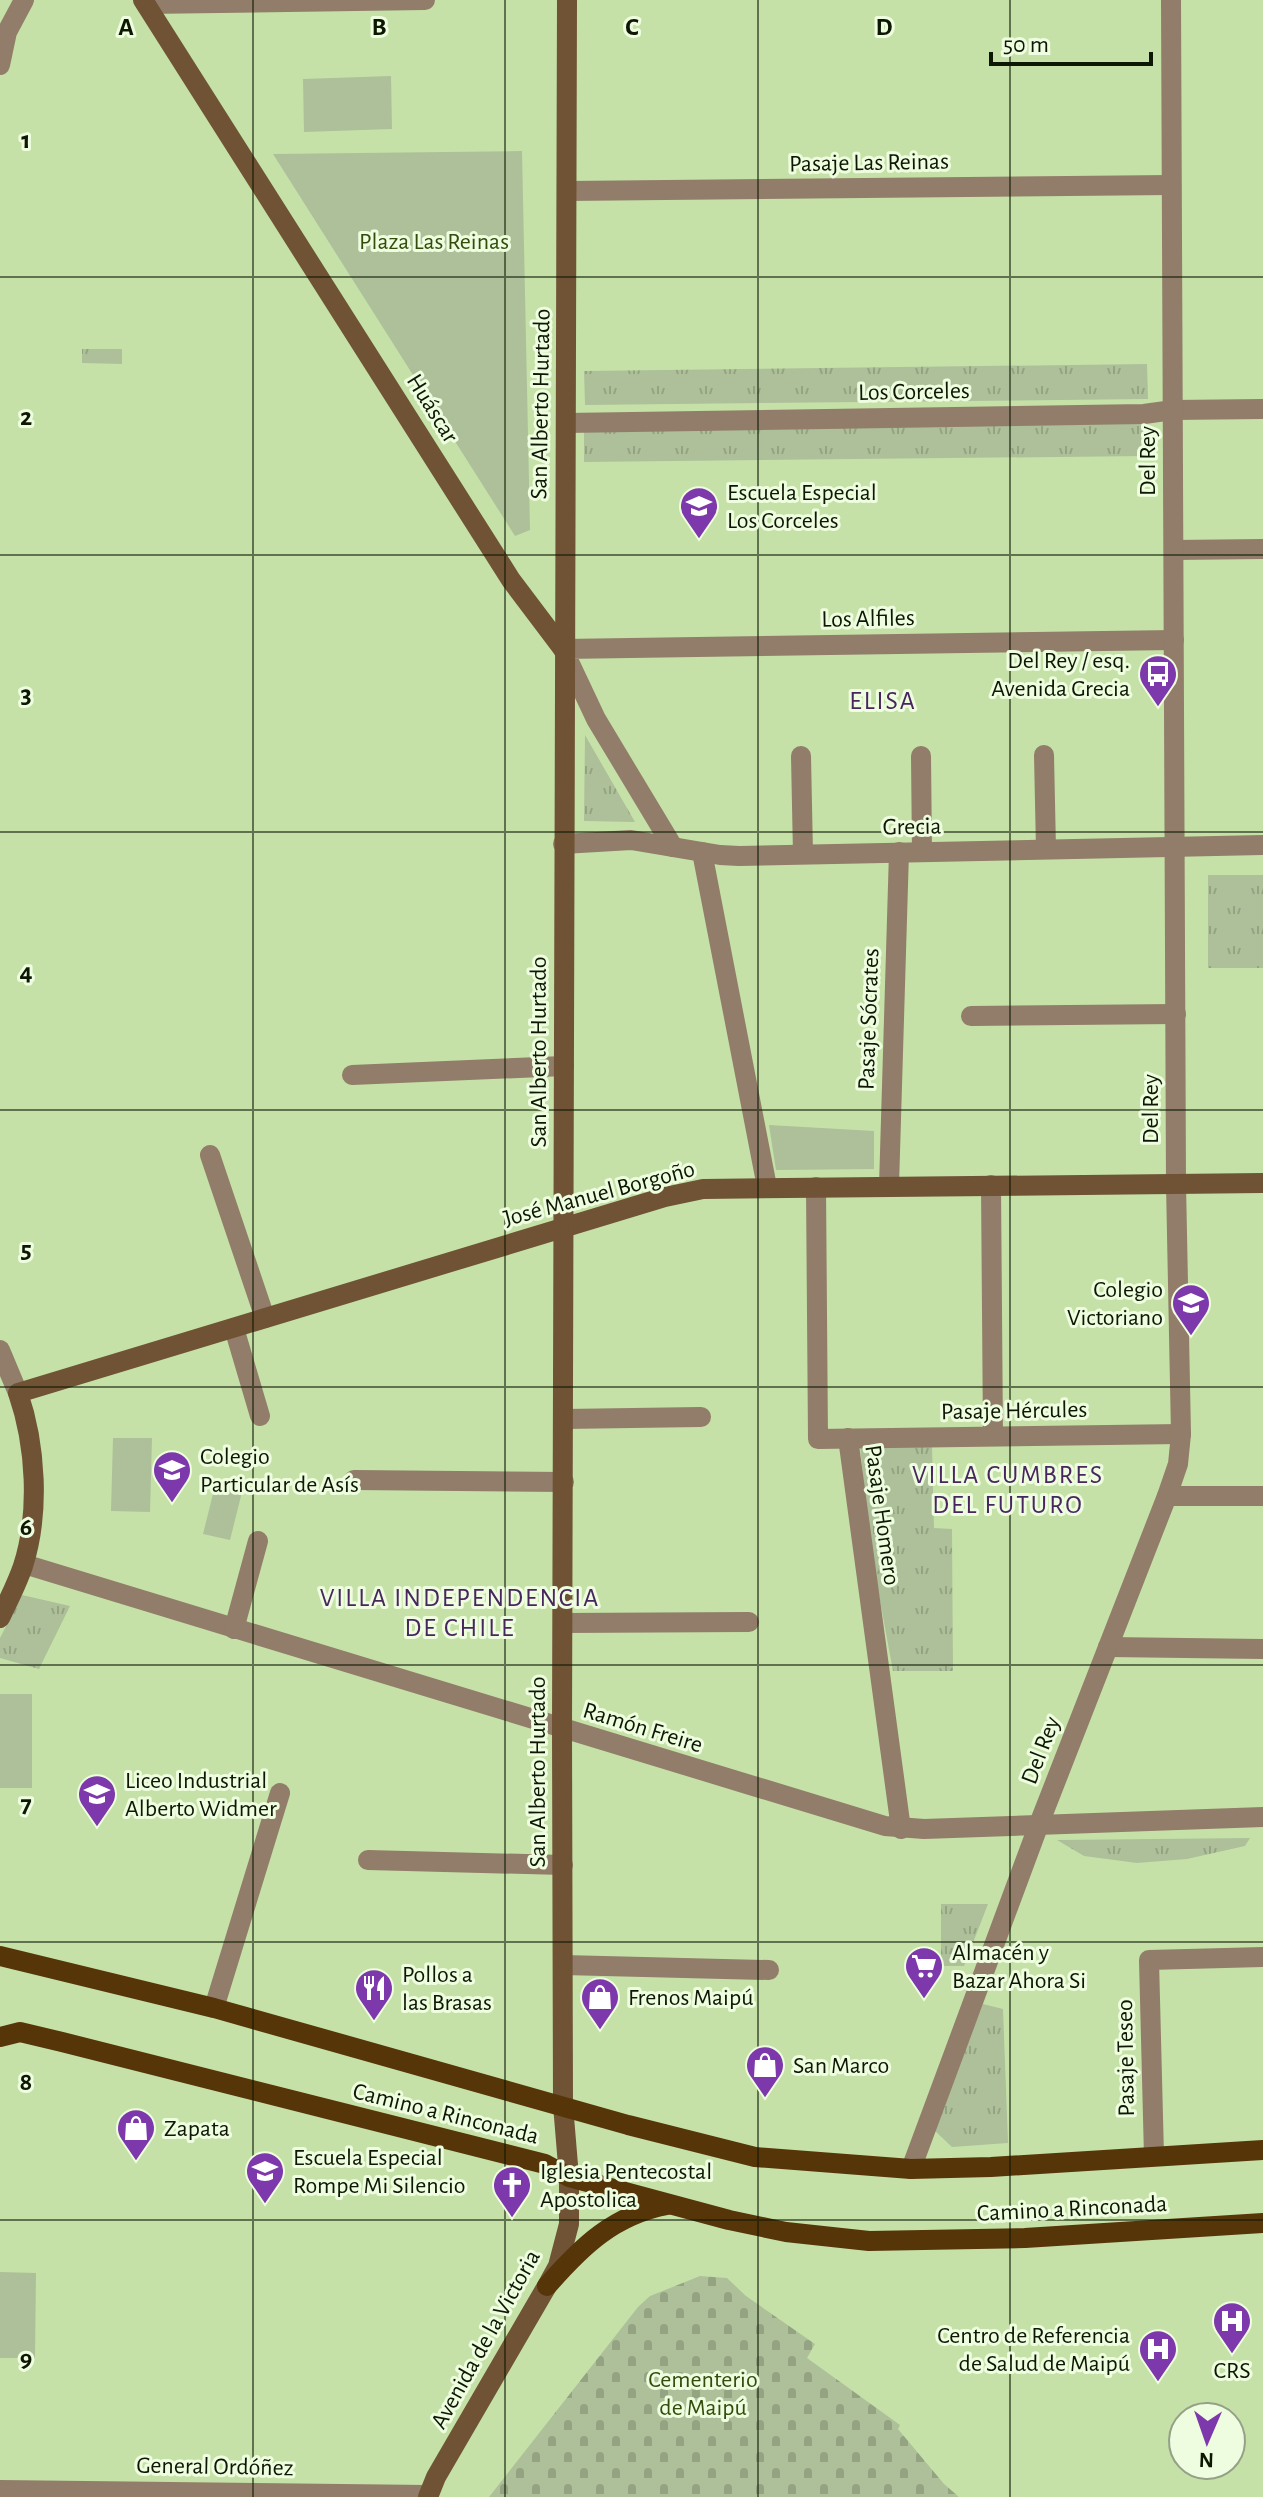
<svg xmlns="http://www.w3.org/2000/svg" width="1263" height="2497" font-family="'Alegreya Sans',sans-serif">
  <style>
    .grass { fill: url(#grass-tufts) }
    .cemetery { fill: url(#cemetery-stones) }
    .park { fill: #adc09a }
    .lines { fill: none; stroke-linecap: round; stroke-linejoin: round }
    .street { stroke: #917d69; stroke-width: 20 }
    .secondary { stroke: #6f5334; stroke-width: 20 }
    .primary { stroke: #563509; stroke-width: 20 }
    .grid { fill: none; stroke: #0d1703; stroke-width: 2; stroke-opacity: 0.55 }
    .labels { text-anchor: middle; stroke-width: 6; stroke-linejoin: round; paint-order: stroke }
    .street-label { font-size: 24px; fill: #0d1703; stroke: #eefddf }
    .park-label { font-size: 24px; fill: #334c0c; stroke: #eefddf }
    .poi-label { font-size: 24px; fill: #0d1703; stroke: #eefddf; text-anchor: start }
    .neighbourhood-label { font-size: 26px; letter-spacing: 2px; fill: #47265e; stroke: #eefddf }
    .grid-label { font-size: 26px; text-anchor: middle; font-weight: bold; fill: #0d1703; stroke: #eefddf; stroke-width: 6; stroke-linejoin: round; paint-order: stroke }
  </style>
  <defs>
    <pattern id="grass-tufts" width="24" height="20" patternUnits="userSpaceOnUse" patternTransform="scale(2)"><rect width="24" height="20" fill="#adc09a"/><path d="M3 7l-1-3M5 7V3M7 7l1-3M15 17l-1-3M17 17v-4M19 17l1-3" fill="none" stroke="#94a483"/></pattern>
    <pattern id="cemetery-stones" width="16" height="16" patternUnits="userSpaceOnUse" patternTransform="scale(2)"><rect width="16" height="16" fill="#adc09a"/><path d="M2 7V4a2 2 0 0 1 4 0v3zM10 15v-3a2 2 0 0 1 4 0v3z" fill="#94a483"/></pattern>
  </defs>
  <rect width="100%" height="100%" fill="#c5e1a7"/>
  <g class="grass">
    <path d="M82,349H122V364L82,363Z"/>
    <path d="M1147,364L1148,399L585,405L584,371Z"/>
    <path d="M1147,421V456L584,462V427Z"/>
    <path d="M585,735L635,822L584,821Z"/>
    <rect x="1208" y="875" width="55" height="93"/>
    <path d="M860,1445H932L934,1528L952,1529L953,1671H893L869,1541Z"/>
    <path d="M22,1595L70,1606L39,1669L0,1658V1638Z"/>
    <path d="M1250,1838L1245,1846L1187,1859L1137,1863L1084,1856L1057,1840Z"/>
    <path d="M941,1904H988L964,1966H941Z"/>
    <path d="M983,2004L1003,2009L1008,2143L952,2147L933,2129Z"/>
  </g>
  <path class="cemetery" d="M700,2276L727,2278L746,2296L815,2344L807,2358L900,2425L898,2429L944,2484L959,2497H489L638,2307L650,2296Z"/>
  <g class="park">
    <path d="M391,76L392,129L304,132L303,79Z"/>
    <path d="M522,151L530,530L515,536L273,154Z"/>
    <path d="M769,1125L874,1131V1169L776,1170Z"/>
    <path d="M113,1438H152L150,1512L111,1511Z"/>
    <path d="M215,1486L242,1492L230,1540L203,1534Z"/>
    <rect x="0" y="1694" width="32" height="94"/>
    <path d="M0,2272L36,2273L35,2358H0Z"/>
  </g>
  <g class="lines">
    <g class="street">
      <path d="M146,4L425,0"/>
      <path d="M0,65L7,32L24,0"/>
      <path d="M567,191L1171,185"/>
      <path d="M566,423L1144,414L1173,410L1263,409"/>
      <path d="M1174,550L1263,549"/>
      <path d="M1044,755L1046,849"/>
      <path d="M801,756L803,854"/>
      <path d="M921,756L922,852"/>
      <path d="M563,844L631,840L720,855L739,856L1263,845"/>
      <path d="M673,847L596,719L563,649L1174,640"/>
      <path d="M702,852L767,1187"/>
      <path d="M971,1016L1176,1014"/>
      <path d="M352,1075L564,1066"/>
      <path d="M210,1155L265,1318"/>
      <path d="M991,1185L993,1436"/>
      <path d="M889,1186L899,852"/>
      <path d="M816,1187L818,1439L1181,1434"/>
      <path d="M234,1328L260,1416"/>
      <path d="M0,1350L18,1393"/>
      <path d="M564,1419L701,1417"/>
      <path d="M848,1438L901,1829"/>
      <path d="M354,1480L564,1482"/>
      <path d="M1167,1496H1263"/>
      <path d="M24,1564L885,1826L924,1829L1263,1817"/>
      <path d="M563,1623L749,1622"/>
      <path d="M234,1629L258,1541"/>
      <path d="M1108,1647L1263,1649"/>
      <path d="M368,1860L563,1865"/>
      <path d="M563,1965L769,1970"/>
      <path d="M214,2008L280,1793"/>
      <path d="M1154,2156L1149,1960L1263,1957"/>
      <path d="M911,2169L1039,1824L1167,1496L1178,1464L1181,1434L1176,1184L1171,0"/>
      <path d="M0,2490L428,2495"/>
    </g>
    <g class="secondary">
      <path d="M143,0L511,580L563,649"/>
      <path d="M0,1618C8,1601 17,1584 23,1566C40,1513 36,1445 18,1393L665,1197L703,1189L1263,1183"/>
      <path d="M428,2497L436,2477L547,2286L558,2266L569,2224V2177L563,2105L562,1729L567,0"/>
    </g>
    <g class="primary">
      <path d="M0,1956L214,2008L628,2125L755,2157L911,2169L991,2167L1263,2150"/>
      <path d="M0,2037L20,2032L62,2042L545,2164L569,2177L729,2220L786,2232L869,2241L1025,2238L1263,2223"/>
      <path d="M547,2286C582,2246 614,2215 667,2205"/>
    </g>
  </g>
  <path class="grid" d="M253,0V2497M505,0V2497M758,0V2497M1010,0V2497M0,277H1263M0,555H1263M0,832H1263M0,1110H1263M0,1387H1263M0,1665H1263M0,1942H1263M0,2220H1263"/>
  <defs>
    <g id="school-pin" transform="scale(2)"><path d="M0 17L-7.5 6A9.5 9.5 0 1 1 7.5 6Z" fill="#7d38ab" stroke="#eefddf"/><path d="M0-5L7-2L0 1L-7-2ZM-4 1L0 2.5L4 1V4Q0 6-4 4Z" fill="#fff"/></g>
    <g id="bus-pin" transform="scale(2)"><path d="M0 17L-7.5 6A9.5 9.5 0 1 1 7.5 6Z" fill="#7d38ab" stroke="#eefddf"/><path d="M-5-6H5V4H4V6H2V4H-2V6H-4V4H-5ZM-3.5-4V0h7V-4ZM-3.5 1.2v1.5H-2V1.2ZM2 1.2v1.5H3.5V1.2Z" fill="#fff"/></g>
    <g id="supermarket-pin" transform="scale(2)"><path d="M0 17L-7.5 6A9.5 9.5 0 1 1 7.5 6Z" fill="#7d38ab" stroke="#eefddf"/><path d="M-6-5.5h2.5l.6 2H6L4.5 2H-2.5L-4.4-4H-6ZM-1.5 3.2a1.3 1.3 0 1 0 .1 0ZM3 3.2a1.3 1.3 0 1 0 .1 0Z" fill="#fff"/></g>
    <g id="restaurant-pin" transform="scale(2)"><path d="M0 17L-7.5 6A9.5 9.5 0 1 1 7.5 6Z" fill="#7d38ab" stroke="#eefddf"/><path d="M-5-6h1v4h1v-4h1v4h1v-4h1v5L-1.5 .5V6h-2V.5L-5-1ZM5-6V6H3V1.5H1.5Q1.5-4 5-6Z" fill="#fff"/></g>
    <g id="shop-pin" transform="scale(2)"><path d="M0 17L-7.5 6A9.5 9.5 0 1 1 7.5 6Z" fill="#7d38ab" stroke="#eefddf"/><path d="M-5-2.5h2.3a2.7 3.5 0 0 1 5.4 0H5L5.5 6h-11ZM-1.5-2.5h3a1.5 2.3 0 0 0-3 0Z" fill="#fff"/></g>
    <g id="church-pin" transform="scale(2)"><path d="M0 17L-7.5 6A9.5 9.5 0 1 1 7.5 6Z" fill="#7d38ab" stroke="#eefddf"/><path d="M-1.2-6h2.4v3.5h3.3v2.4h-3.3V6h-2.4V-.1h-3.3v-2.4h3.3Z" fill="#fff"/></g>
    <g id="hospital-pin" transform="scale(2)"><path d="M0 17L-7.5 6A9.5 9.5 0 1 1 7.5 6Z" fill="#7d38ab" stroke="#eefddf"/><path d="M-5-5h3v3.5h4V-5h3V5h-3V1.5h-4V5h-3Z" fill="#fff"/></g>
  </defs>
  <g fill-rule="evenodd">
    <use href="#school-pin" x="699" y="506"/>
    <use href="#bus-pin" x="1158" y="674"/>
    <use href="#school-pin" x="1191" y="1303"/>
    <use href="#school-pin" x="172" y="1470"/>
    <use href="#school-pin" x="97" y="1794"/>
    <use href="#supermarket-pin" x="924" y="1966"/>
    <use href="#restaurant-pin" x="374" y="1988"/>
    <use href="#shop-pin" x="600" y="1997"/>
    <use href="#shop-pin" x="765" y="2065"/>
    <use href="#shop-pin" x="136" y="2128"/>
    <use href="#school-pin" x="265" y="2171"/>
    <use href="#church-pin" x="512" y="2185"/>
    <use href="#hospital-pin" x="1232" y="2321"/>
    <use href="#hospital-pin" x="1158" y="2349"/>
  </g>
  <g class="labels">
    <g class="street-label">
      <text transform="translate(869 162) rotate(-1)" y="8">Pasaje Las Reinas</text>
      <text transform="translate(914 391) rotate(-1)" y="8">Los Corceles</text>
      <text transform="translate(540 404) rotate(-89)" y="8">San Alberto Hurtado</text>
      <text transform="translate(433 408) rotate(58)" y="8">Huáscar</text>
      <text transform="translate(1147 461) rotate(-90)" y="8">Del Rey</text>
      <text transform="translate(868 618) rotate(-1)" y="8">Los Alfiles</text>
      <text transform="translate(912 826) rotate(-1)" y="8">Grecia</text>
      <text transform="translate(868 1019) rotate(-88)" y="8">Pasaje Sócrates</text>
      <text transform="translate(538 1052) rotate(-90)" y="8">San Alberto Hurtado</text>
      <text transform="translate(1150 1109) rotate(-90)" y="8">Del Rey</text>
      <text transform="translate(599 1193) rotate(-15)" y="8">José Manuel Borgoño</text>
      <text transform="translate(1014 1410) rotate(-1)" y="8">Pasaje Hércules</text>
      <text transform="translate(883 1515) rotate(82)" y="8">Pasaje Homero</text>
      <text transform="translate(643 1727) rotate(17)" y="8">Ramón Freire</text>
      <text transform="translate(1040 1750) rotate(-69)" y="8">Del Rey</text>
      <text transform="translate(537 1772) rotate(-90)" y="8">San Alberto Hurtado</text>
      <text transform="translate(1125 2058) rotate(-91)" y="8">Pasaje Teseo</text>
      <text transform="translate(446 2113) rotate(14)" y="8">Camino a Rinconada</text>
      <text transform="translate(1072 2208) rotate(-3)" y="8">Camino a Rinconada</text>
      <text transform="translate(485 2339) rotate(-61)" y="8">Avenida de la Victoria</text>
      <text transform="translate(215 2466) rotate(1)" y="8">General Ordóñez</text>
    </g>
    <g class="park-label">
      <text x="434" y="249">Plaza Las Reinas</text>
      <text x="703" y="2387">Cementerio<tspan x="703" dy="28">de Maipú</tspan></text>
    </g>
    <g class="poi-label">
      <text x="727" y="500">Escuela Especial<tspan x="727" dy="28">Los Corceles</tspan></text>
      <text x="1130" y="668" text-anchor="end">Del Rey / esq.<tspan x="1130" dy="28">Avenida Grecia</tspan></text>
      <text x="1163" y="1297" text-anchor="end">Colegio<tspan x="1163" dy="28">Victoriano</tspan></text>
      <text x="200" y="1464">Colegio<tspan x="200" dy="28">Particular de Asís</tspan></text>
      <text x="125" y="1788">Liceo Industrial<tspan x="125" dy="28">Alberto Widmer</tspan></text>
      <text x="952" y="1960">Almacén y<tspan x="952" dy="28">Bazar Ahora Si</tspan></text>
      <text x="402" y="1982">Pollos a<tspan x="402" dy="28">las Brasas</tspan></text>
      <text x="628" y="2005">Frenos Maipú</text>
      <text x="793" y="2073">San Marco</text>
      <text x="164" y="2136">Zapata</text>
      <text x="293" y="2165">Escuela Especial<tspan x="293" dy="28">Rompe Mi Silencio</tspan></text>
      <text x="540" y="2179">Iglesia Pentecostal<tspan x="540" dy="28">Apostolica</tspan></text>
      <text x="1130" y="2343" text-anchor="end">Centro de Referencia<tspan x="1130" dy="28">de Salud de Maipú</tspan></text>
      <text x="1232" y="2378" text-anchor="middle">CRS</text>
    </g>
    <g class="neighbourhood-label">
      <text x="883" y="709">ELISA</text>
      <text x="1008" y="1483">VILLA CUMBRES<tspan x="1008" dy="30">DEL FUTURO</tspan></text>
      <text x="460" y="1606">VILLA INDEPENDENCIA<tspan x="460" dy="30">DE CHILE</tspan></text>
    </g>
  </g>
  <g class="grid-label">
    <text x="126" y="35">A</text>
    <text x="379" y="35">B</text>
    <text x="632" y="35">C</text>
    <text x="884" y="35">D</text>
    <text x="26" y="148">1</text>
    <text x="26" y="425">2</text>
    <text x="26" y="703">3</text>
    <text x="26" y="980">4</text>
    <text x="26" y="1258">5</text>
    <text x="26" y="1535">6</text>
    <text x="26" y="1812">7</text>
    <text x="26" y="2090">8</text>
    <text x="26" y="2367">9</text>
  </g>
  <g transform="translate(1207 2441) rotate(182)"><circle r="38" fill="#eefddf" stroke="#94a187" stroke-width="2"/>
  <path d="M0-6L14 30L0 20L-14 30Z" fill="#7d38ab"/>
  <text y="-12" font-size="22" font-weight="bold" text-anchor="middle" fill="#0d1703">N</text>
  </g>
  <path d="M991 52v12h160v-12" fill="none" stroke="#0d1703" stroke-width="4"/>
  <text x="1003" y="52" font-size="24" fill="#0d1703" stroke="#eefddf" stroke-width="6" paint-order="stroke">50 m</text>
</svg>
